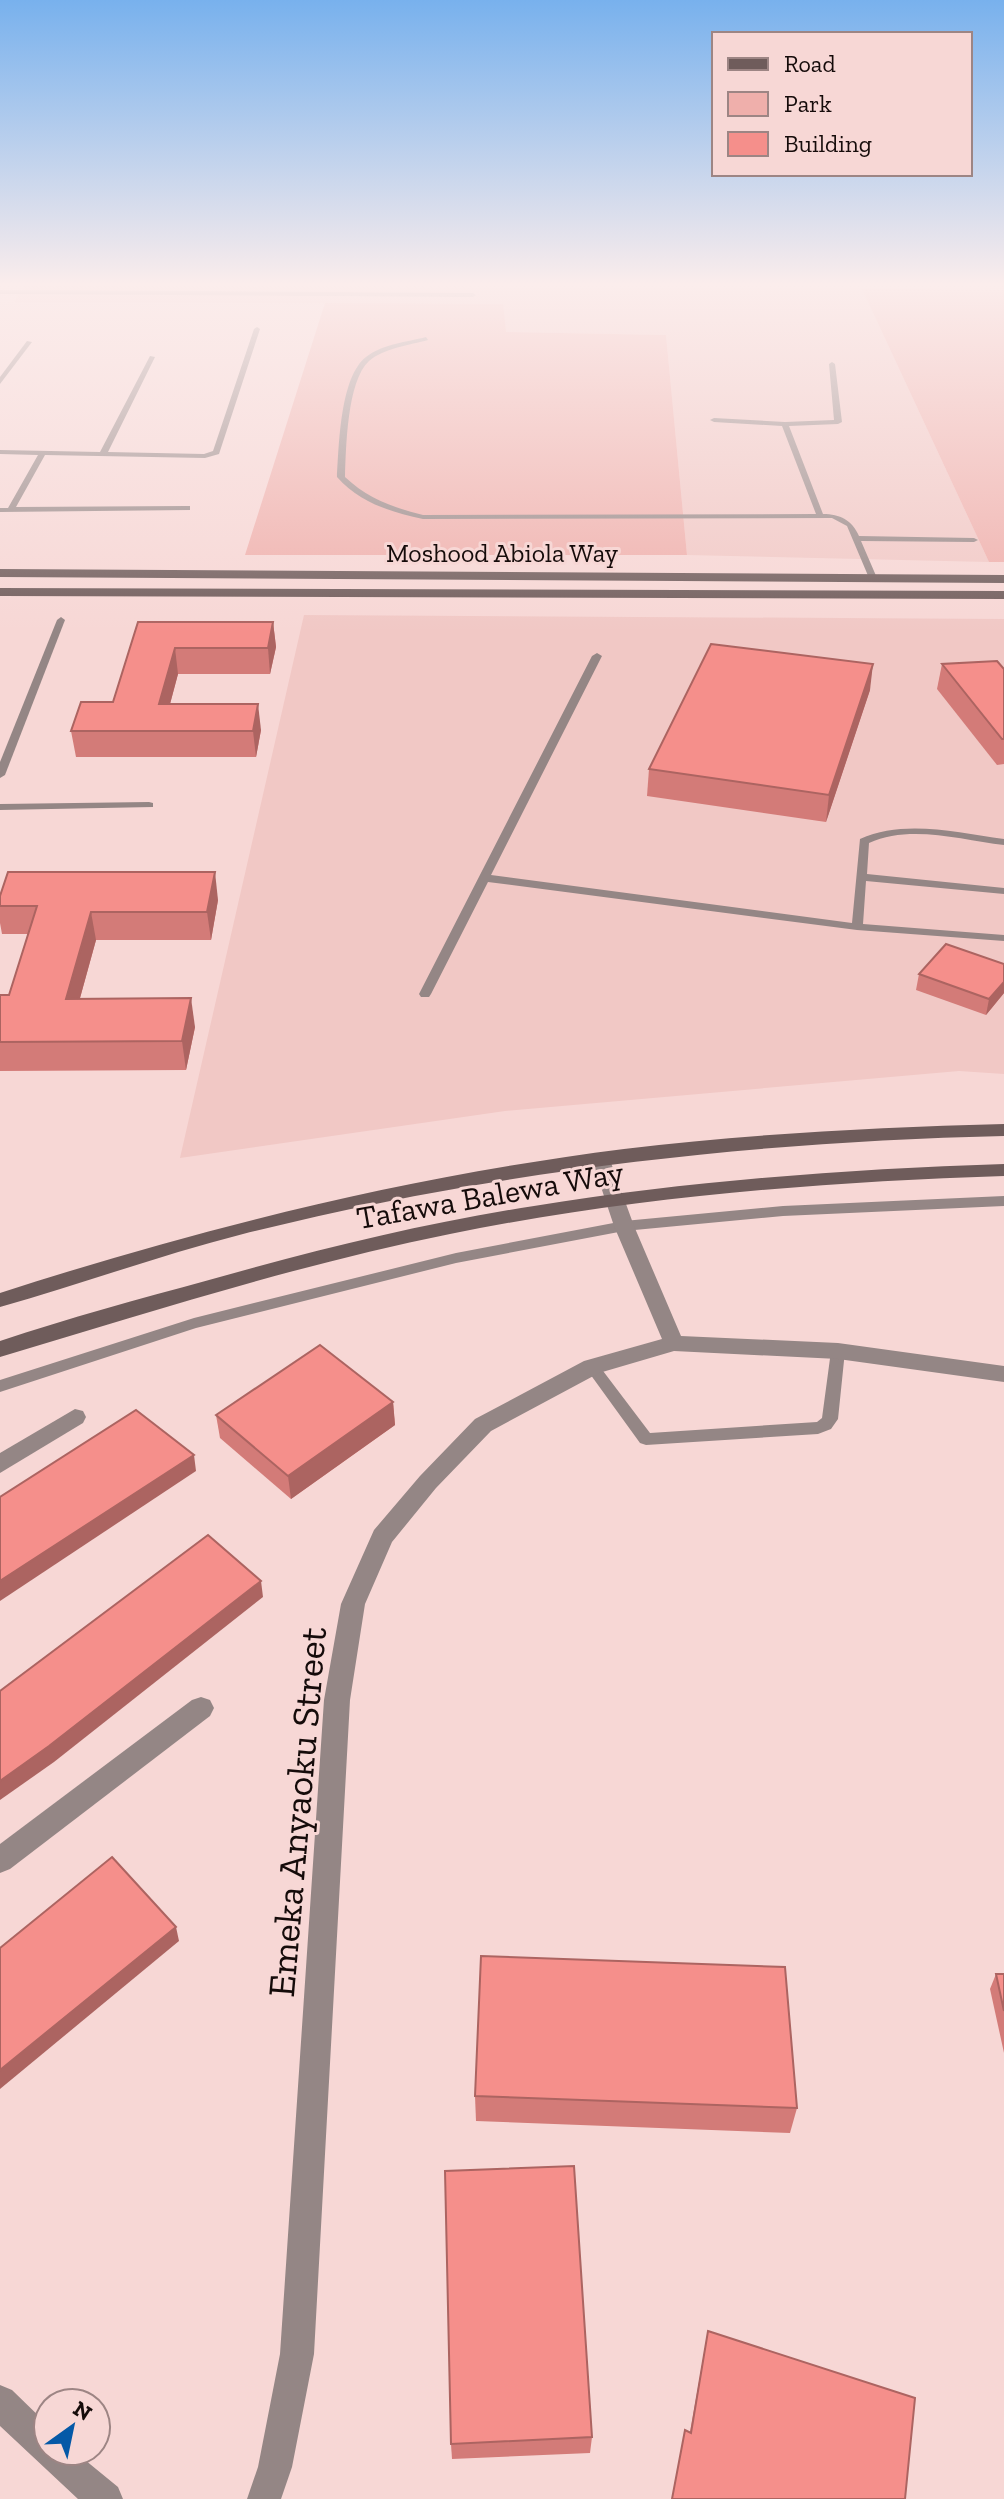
<svg xmlns="http://www.w3.org/2000/svg" width="1004" height="2499" font-family="'Zilla Slab',serif">
  <style>
    .built { fill: #f1c8c5 }
    .green { fill: #efafab }
    .lines { fill: none; stroke-linecap: round; stroke-linejoin: round }
    .service { fill: #948685; fill-rule: evenodd }
    .minor { fill: #948685; fill-rule: evenodd }
    .secondary { fill: #6f5c5b; fill-rule: evenodd }
    .wall { fill: #d37b78 }
    .shaded-wall { fill: #ac6461 }
    .building { fill: #f58f8b; stroke: #ac6461; stroke-width: 2 }
    .labels { text-anchor: middle; stroke-width: 6; stroke-linejoin: round; paint-order: stroke }
    .far-street-label { font-size: 26px; fill: #150b0a; stroke: #f7d7d5 }
    .street-label { font-size: 32px; fill: #150b0a; stroke: #f7d7d5 }
    .near-street-label { font-size: 38px; fill: #150b0a; stroke: #f7d7d5 }
  </style>
  <rect width="100%" height="100%" fill="#f7d7d5"/>
  <g class="built">
    <path d="M25,286L862,289L989,562L687,555L666,335L505,332L502,304L14,302Z"/>
    <path d="M304,615L1004,619V1074L959,1071L505,1111L180,1158Z"/>
  </g>
  <g class="green">
    <path d="M862,289L1004,290V562H989Z"/>
    <path d="M325,303L503,304L506,332L666,335L687,555H245Z"/>
  </g>
  <g class="lines">
    <g class="service">
      <path d="M0,290L473,293L476,295L473,297L0,294Z"/>
      <path d="M257,327L260,329L219,454L205,458L45,455L16,507L187,506H190V510L0,512V508H8L38,455L0,454V450L100,452L150,356L155,357L108,452L204,454L213,451L254,329Z"/>
      <path d="M426,337L428,340C410,345 384,348 369,361C347,381 346,448 345,477C367,498 394,508 423,515L816,514L782,426L714,422L710,420L714,418L785,422L834,420L829,364L832,362L835,364L842,422L838,424L789,426L823,514C840,514 852,520 859,536L974,538L978,540L974,542L861,541L877,578L873,581L869,578L847,526L832,518L423,519C391,512 360,503 337,477C339,446 340,377 366,357C383,344 407,342 426,337Z"/>
      <path d="M27,341L32,342L0,384V377Z"/>
      <path d="M61,617L65,620L5,775L0,778V762L57,620Z"/>
      <path d="M597,653L602,656L491,875L852,923L860,839C905,819 957,833 1004,839V845C962,840 910,824 869,843L867,874L1004,888V894L866,881L863,924L1004,935V941L857,930L488,882L431,994L429,997H421L419,994L592,656Z"/>
      <path d="M149,802L153,803V807L0,810V804Z"/>
      <path d="M1004,1196V1206L783,1216L624,1231L456,1263L196,1328L0,1392V1380L194,1318L456,1253L624,1221L783,1206Z"/>
      <path d="M838,1346L843,1347L845,1351L838,1419L831,1429L818,1434L646,1445L640,1443L585,1367L587,1363H597L650,1433L817,1422L822,1418L831,1351L833,1347Z"/>
    </g>
    <g class="minor">
      <path d="M601,1154L610,1160L634,1226L681,1336L838,1343L1004,1366V1382L838,1359L674,1351L599,1373L491,1431L436,1488L392,1542L365,1604L350,1700L314,2354L292,2467L281,2499H247L258,2467L280,2354L324,1700L341,1604L374,1530L420,1476L475,1419L584,1361L662,1339L614,1226L592,1160Z"/>
      <path d="M75,1409L83,1411L86,1417L83,1423L0,1473V1453Z"/>
      <path d="M201,1697L210,1700L214,1708L210,1716L10,1869L0,1873V1844L192,1700Z"/>
      <path d="M0,2385L12,2390L48,2425V2451H74L118,2487L123,2499H78L0,2426Z"/>
    </g>
    <g class="secondary">
      <path d="M0,569L1004,575V583L0,577Z"/>
      <path d="M0,588L1004,591V599L0,596Z"/>
      <path d="M1004,1124V1136C747,1142 493,1171 243,1234C161,1255 81,1284 0,1307V1293C204,1227 411,1176 624,1149C750,1134 877,1127 1004,1124Z"/>
      <path d="M1004,1164V1176C818,1182 632,1197 450,1234C297,1265 149,1312 0,1357V1341C69,1318 139,1299 209,1280C316,1250 424,1223 534,1206C689,1181 846,1169 1004,1164Z"/>
    </g>
  </g>
  <g class="wall">
    <path d="M138,622H273L276,647L270,674H178L170,704L261,730L256,757H76L71,731L113,702Z"/>
    <path d="M942,664L1004,669V764L997,765L937,689Z"/>
    <path d="M870,690L826,822L647,796L649,769Z"/>
    <path d="M0,896L218,900L211,940H96L80,998L195,1027L186,1070L0,1071V995H9L28,934H2L0,923Z"/>
    <path d="M1004,964V993L986,1015L916,990L919,974Z"/>
    <path d="M393,1402L395,1425L291,1499L220,1438L216,1415Z"/>
    <path d="M996,1974H1004V2053L990,1989Z"/>
    <path d="M475,2096L797,2108L790,2133L476,2121Z"/>
    <path d="M708,2331L915,2398L690,2432Z"/>
    <path d="M592,2437L590,2453L452,2459L451,2444Z"/>
  </g>
  <g class="shaded-wall">
    <path d="M273,622L276,647L270,674L268,648Z"/>
    <path d="M175,648L178,674L163,730L159,704Z"/>
    <path d="M873,664L870,690L826,822L829,795Z"/>
    <path d="M258,704L261,730L256,757L253,731Z"/>
    <path d="M215,872L218,900L211,940L207,912Z"/>
    <path d="M91,912L96,940L72,1027L66,999Z"/>
    <path d="M1004,982V993L986,1015L989,999Z"/>
    <path d="M191,998L195,1027L186,1070L182,1041Z"/>
    <path d="M393,1402L395,1425L291,1499L288,1476Z"/>
    <path d="M194,1455L196,1471L0,1601V1581Z"/>
    <path d="M261,1581L263,1597L54,1762L0,1800V1781Z"/>
    <path d="M176,1927L179,1941L0,2089V2070Z"/>
  </g>
  <g class="building">
    <path d="M138,622H273L268,648H175L159,704H258L253,731H71L81,702H113Z"/>
    <path d="M711,644L873,664L829,795L649,769Z"/>
    <path d="M997,661L1004,669V739H1002L942,664Z"/>
    <path d="M8,872H215L207,912H91L66,999L191,998L182,1041L0,1042V995H9L37,906H0V896Z"/>
    <path d="M946,944L1004,964V982L989,999L919,974Z"/>
    <path d="M320,1345L393,1402L288,1476L216,1415Z"/>
    <path d="M136,1410L194,1455L0,1581V1497Z"/>
    <path d="M208,1535L261,1581L49,1746L0,1781V1691Z"/>
    <path d="M112,1857L176,1927L0,2070V1948Z"/>
    <path d="M481,1956L785,1967L797,2108L475,2096Z"/>
    <path d="M996,1974H1004V2011Z"/>
    <path d="M574,2166L592,2437L451,2444L445,2171Z"/>
    <path d="M708,2331L915,2398L905,2499H672L685,2430L691,2433Z"/>
  </g>
  <linearGradient id="sky" x2="0" y2="1"><stop stop-color="#78b1ed"/><stop offset="0.45" stop-color="#fbedec"/><stop offset="1" stop-color="#fbedec" stop-opacity="0"/></linearGradient>
  <rect width="1004" height="632" fill="url(#sky)"/>
  <g class="labels">
    <g class="far-street-label">
      <text x="502" y="562">Moshood Abiola Way</text>
    </g>
    <g class="street-label">
      <text transform="translate(490 1195) rotate(-10)" y="11">Tafawa Balewa Way</text>
    </g>
    <g class="near-street-label">
      <text transform="translate(297 1812) rotate(-85)" y="13">Emeka Anyaoku Street</text>
    </g>
  </g>
  <rect x="712" y="32" width="260" height="144" fill="#f7d7d5" stroke="#9d8584" stroke-width="2"/>
  <rect x="728" y="58" width="40" height="12" fill="#6f5c5b" stroke="#9d8584" stroke-width="2"/>
  <text x="784" y="72" font-size="24" fill="#150b0a">Road</text>
  <rect x="728" y="92" width="40" height="24" fill="#efafab" stroke="#9d8584" stroke-width="2"/>
  <text x="784" y="112" font-size="24" fill="#150b0a">Park</text>
  <rect x="728" y="132" width="40" height="24" fill="#f58f8b" stroke="#9d8584" stroke-width="2"/>
  <text x="784" y="152" font-size="24" fill="#150b0a">Building</text>
  <g transform="translate(72 2427) rotate(33)"><circle r="38" fill="#f7d7d5" stroke="#9d8584" stroke-width="2"/>
  <path d="M0-6L14 30L0 20L-14 30Z" fill="#0559a7"/>
  <text y="-12" font-size="22" font-weight="bold" text-anchor="middle" fill="#150b0a">N</text>
  </g>
</svg>
